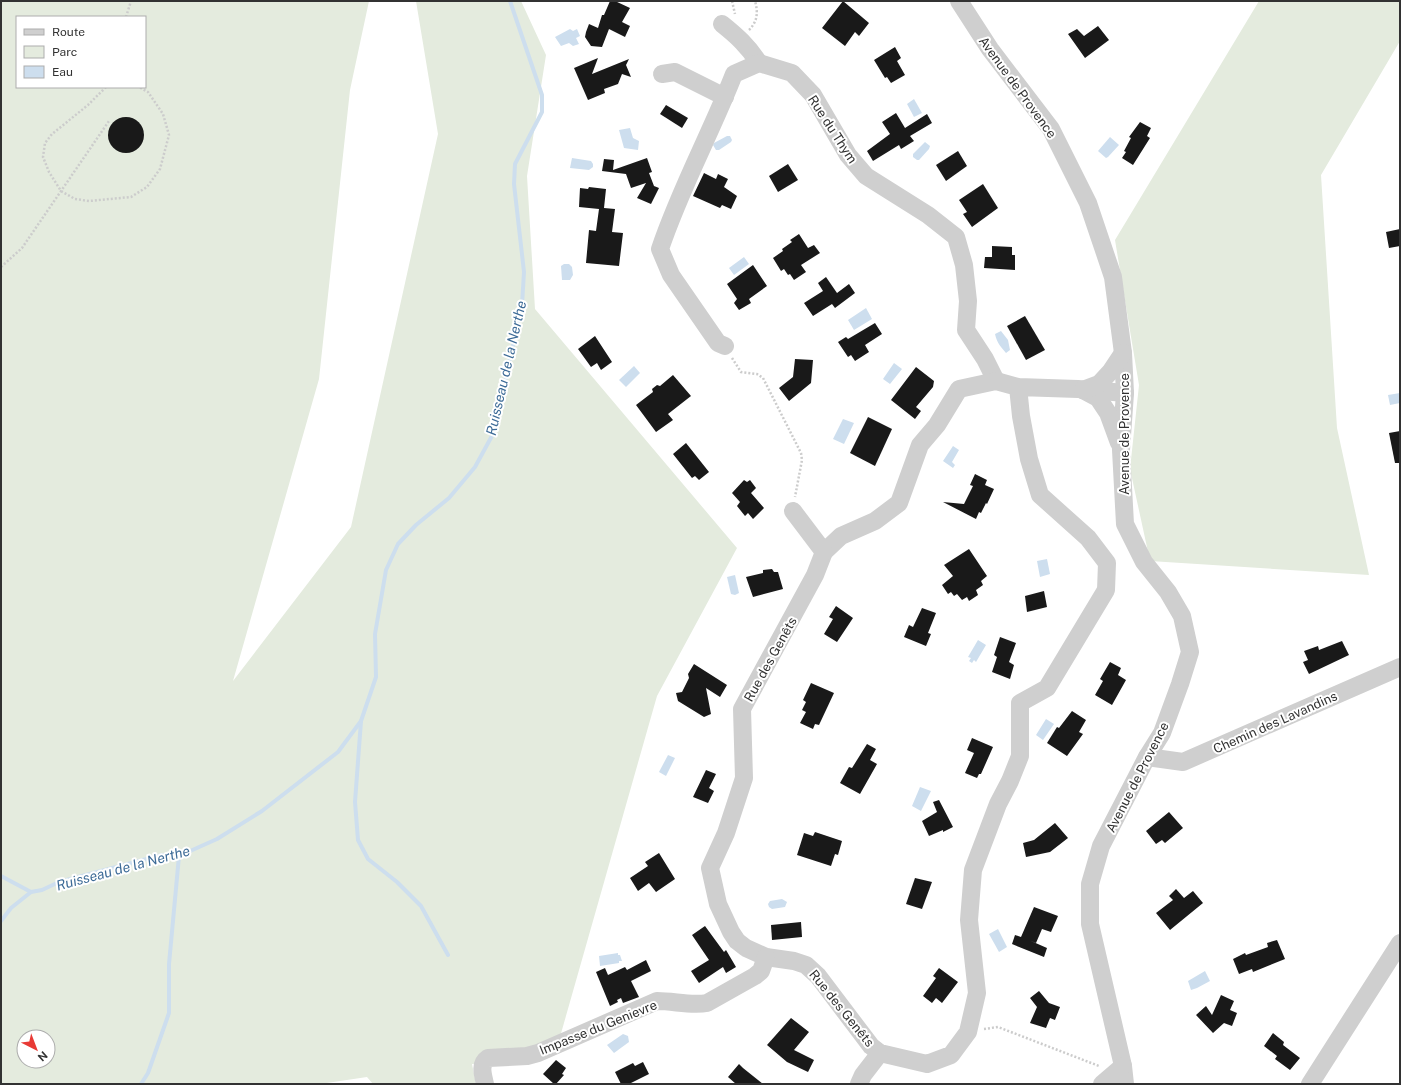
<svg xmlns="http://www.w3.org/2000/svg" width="1401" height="1085" font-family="'Public Sans',sans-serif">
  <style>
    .green { fill: #e4ebde; fill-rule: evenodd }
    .water { fill: #cddeee }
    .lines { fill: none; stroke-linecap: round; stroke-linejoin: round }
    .stream { stroke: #cddeee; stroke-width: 4 }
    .building { fill: #191919 }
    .path { stroke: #ccc; stroke-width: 2.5; stroke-dasharray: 2 2; stroke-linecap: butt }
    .minor { stroke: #cfcfcf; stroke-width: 18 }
    .labels { text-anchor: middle; stroke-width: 4; stroke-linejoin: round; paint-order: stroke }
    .street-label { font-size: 13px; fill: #323232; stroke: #fff }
    .water-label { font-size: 14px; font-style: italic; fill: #3d6b97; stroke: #fff }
  </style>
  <rect width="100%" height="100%" fill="#fff"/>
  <g class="green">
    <path d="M1,1H369L350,90L319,379L233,681L351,527L438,134L416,1H521L546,55L527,176L535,309L737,548L657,696L556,1051L517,1065L472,1064L476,1084H373L367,1077L320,1084H1ZM17,17H145V87H17ZM24,1037H48V1061H24Z"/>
    <path d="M1259,1H1400V41L1321,175L1337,428L1369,575L1150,561L1130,469L1139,385L1115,240Z"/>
  </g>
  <g class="water">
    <path d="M570,29L573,31L577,29L580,36L576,38L579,44L573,46L569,43L561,46L555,37Z"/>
    <path d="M914,99L922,113L914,117L907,104Z"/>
    <path d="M630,128L633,138L639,141L638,150L624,148L619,130Z"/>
    <path d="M727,136H730L732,140L731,142L719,150H716L713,145L714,143Z"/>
    <path d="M1110,137L1119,145L1108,157L1106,158L1098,151Z"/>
    <path d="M925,142L930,146L929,149L919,160H917L913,157V154Z"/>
    <path d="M572,158L591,161L593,164V167L589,170L570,168Z"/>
    <path d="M744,257L749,264L734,275L729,268Z"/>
    <path d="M564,264H569L572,267L573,275L570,280H562L561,266Z"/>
    <path d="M866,308L872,319L854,330L848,320Z"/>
    <path d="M1001,331L1008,340L1010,350L1006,353C1001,347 997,343 995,334Z"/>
    <path d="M894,363L902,369L890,384L883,379Z"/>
    <path d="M634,366L640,373L626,387L619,380Z"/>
    <path d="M1400,393V403L1390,405L1388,395Z"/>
    <path d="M843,419L854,423L844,444L833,439Z"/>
    <path d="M953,446L959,450L952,462L955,465L953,468L943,461Z"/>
    <path d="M1047,559L1050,574L1040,577L1037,561Z"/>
    <path d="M735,575L739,593L735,595L731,594L727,577Z"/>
    <path d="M978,640L986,645L976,662L974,660L972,663L969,661L971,658L968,657Z"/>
    <path d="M1046,719L1054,724L1043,740L1036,735Z"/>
    <path d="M668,755L675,758L666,776L659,772Z"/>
    <path d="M920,787L931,791L921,811L912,806Z"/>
    <path d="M782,899L787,902L785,907L772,909L769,907L768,904L770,901Z"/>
    <path d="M998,929L1007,947L999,952L989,934Z"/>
    <path d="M618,953V955H620L622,961H619V963L600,966L599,956Z"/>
    <path d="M1205,971L1210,981L1197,988L1191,990L1188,981Z"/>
    <path d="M623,1034L628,1036L629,1042L614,1053L607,1045Z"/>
  </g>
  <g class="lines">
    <g class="stream">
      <path d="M361,721L355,802L358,840L368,859L397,882L421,906L448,955"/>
      <path d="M1,876L31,892L42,890L59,882L162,855L179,856L217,839L262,811L338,752L361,721L376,677L375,634L386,570L398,544L416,525L449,498L475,467L493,434L522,305L524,272L514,184L515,164L542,112V95L510,1"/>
      <path d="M1,921L11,908L31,892"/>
      <path d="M141,1084L148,1073L169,1013V964L179,856"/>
    </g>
  </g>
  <g class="building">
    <path d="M610,1H615L630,8L622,22L630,26L625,37L609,29L602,47L591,46L585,37L586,32L589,24L598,28L602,15H604Z"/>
    <path d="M843,1L869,23L859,36L855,32L845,46L822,28Z"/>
    <path d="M1098,26L1109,40L1085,58L1068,34L1077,29L1084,36Z"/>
    <path d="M895,47L901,58L897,61L905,75L891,83L887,77L885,78L874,60Z"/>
    <path d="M598,58L592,74L629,59L626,65L631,77L622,74L618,84L604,89L605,93L588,100L574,68Z"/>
    <path d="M666,105L688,118L682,128L660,114Z"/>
    <path d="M896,113L905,128L927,114L932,123L910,136L914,141L901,149L899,145L873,161L867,151L890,134L882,122Z"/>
    <circle cx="126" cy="135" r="18"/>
    <path d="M1140,122L1151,128L1147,136L1150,138L1133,165L1122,158L1126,152L1124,151L1131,138L1129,137Z"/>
    <path d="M958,151L967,166L946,181L936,165Z"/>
    <path d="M647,158L652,172L649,173L654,186L659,188L651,204L637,198L646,183L631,188L626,174L602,171L604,159L614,160L613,170Z"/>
    <path d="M788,164L798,180L778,192L769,176Z"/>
    <path d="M704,173L716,179L718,174L728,179L724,187L737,196L731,209L722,205L720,208L693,196Z"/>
    <path d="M983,184L998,208L972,227L963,214L967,212L959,200Z"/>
    <path d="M589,187L606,189L604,208L615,209L612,232L623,233L619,266L586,263L589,230L596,231L599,209L579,207L580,188L588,189Z"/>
    <path d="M1400,229V246L1389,248L1386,232Z"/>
    <path d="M799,234L808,248L814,245L820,253L801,265L806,272L794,280L790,274L788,275L784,269L781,271L773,258L783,251L782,249L792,242L790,240Z"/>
    <path d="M992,246L1012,247V255H1015V270L984,268L985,257H992Z"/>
    <path d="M753,265L767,286L749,299L751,303L739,310L734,303L737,299L727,284Z"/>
    <path d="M826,277L837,293L849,284L855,293L835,308L832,304L813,316L804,303L823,291L818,283Z"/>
    <path d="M1025,316L1045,350L1026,360L1007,326Z"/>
    <path d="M875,323L882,334L865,345L869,352L855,361L851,355L848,357L838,342L846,337L848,339Z"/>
    <path d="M595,336L612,362L601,370L597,363L591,367L578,349Z"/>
    <path d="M795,359L813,360L811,383L789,401L779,388L793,377Z"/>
    <path d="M916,367L934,381L933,387L916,407L921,411L915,419L891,400Z"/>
    <path d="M673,375L691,396L668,414L673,420L656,432L636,405L653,392L652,389L657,385L660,386Z"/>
    <path d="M868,417L892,429L875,466L850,453Z"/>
    <path d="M1400,431V463H1395L1389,433Z"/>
    <path d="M686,443L709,472L699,480L695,476L692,478L673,454Z"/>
    <path d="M975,474L987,480L985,485L994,489L987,504L986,503L981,513L979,512L976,519L943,502L964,504L973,486L970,485Z"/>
    <path d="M744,480L747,482L750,480L756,488L751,493L764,508L753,519L748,513L745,516L737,506L740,502L732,493Z"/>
    <path d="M969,549L987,576L981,581L983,585L976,590L978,595L969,601L967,597L962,600L957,594L954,596L951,592L948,594L942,585L953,576L944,565Z"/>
    <path d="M772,569L774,572H778L783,589L753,597L746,577L763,573V570Z"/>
    <path d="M1044,591L1047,607L1027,612L1025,596Z"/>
    <path d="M836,606L853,618L837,642L824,634L833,619L829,617Z"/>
    <path d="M922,608L936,613L928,633L931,634L926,646L904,637L909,625L913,627Z"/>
    <path d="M1000,637L1016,643L1009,662L1014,665L1010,679L992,672L997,657L994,655Z"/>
    <path d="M1342,641L1349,655L1309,674L1303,662L1308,660L1304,651L1318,646L1319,650Z"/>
    <path d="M1110,662L1121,668L1118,675L1126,680L1112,705L1095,695L1103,681L1100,679Z"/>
    <path d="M694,664L727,685L720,697L706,688L711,714L704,717L678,701L676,693L682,692L689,678L688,674Z"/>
    <path d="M811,683L834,693L819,725L815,724L813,729L800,723L806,712L802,710L806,702L803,700Z"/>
    <path d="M1072,711L1086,720L1079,732L1083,734L1067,756L1047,743L1057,727L1059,728Z"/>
    <path d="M972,738L993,747L981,774H979L977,778L965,773L974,753L967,750Z"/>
    <path d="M867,744L876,749L870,760L877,764L860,794L840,783L849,767L852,768Z"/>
    <path d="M706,770L716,774L709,788L714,791L708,803L693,797Z"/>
    <path d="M939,800L953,827L943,832V830L929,836L922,821L937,812L933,802Z"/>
    <path d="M1169,812L1183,828L1165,843L1162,840L1156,844L1146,831Z"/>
    <path d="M1055,823L1068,838L1050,852L1026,857L1023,843L1034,840Z"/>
    <path d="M815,832L842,841L838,855L835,854L831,866L797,855L804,833L813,836Z"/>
    <path d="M659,853L675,879L656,892L649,883L638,891L630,878L648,866L645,862Z"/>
    <path d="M915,878L932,882L922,909L906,904Z"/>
    <path d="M1176,889L1184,898L1193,891L1203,903L1170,930L1156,913L1173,900L1169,896Z"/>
    <path d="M1034,907L1058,916L1051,932L1042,929L1036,943L1031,941L1047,948L1044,957L1012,944L1015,935L1021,937Z"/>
    <path d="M801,922L802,937L772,940L771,925Z"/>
    <path d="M705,926L724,952L726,950L736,967L726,973L723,967L699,983L691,971L709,960L692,935Z"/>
    <path d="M1277,940L1285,959L1253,972L1252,969L1239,974L1233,959L1245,953L1246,955L1268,947L1267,943Z"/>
    <path d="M646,960L651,971L631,981L639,997L623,1003L621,998L617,1000L618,1002L610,1006L596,972L605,968L608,975L625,967L627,970Z"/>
    <path d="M939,968L958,982L942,1003L936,998L932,1003L923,996L936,978L933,976Z"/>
    <path d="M1039,991L1049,1003L1060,1007L1055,1020L1050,1018L1046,1028L1030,1023L1037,1007L1030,998Z"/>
    <path d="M1221,995L1234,1001L1230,1010L1237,1013L1232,1026L1224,1023L1213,1033L1196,1015L1206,1006L1212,1015Z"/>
    <path d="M791,1018L809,1032L794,1050L814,1060L808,1072L787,1062L767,1045Z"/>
    <path d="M1273,1033L1284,1042L1283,1045L1300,1058L1290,1070L1275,1059L1277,1056L1264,1046Z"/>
    <path d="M556,1060L566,1068L562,1074L564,1075L556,1084H554L543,1074Z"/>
    <path d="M643,1062L649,1074L629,1084H621L615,1072L633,1063L635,1066Z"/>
    <path d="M739,1064L743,1068L763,1084H736L728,1077Z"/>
  </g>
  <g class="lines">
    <g class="path">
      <path d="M732,1L735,14"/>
      <path d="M126,17L131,1"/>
      <path d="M749,30C758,21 758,12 755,1"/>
      <path d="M106,87L88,105L52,134L45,143L43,157L49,172L61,191L75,199L89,201L131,197L147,187L160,169L169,135L163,114L148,92L139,87"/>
      <path d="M1,267L22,248L109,121"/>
      <path d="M732,358L741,372L757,374L763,378L801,453L802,460L795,497"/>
      <path d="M984,1029L998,1027L1099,1066"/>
    </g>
    <g class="minor">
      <path d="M959,1L990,49L1051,129L1088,203L1113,277L1123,353L1125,393L1121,450L1125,524L1144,562L1168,592L1182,616L1190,652L1180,684L1162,733L1147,757L1101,846L1090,884V924L1123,1066L1125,1084"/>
      <path d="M722,24C737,36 748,46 759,63"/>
      <path d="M662,74L675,72L725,97"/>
      <path d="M725,346L718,343L671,275L660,249C680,189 711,133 734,74L759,63L792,73L813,95L848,155L866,176L928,215L956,237L964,265L968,301L966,330L985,359L996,381"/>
      <path d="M1018,387L1021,416L1029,459L1040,495L1088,538L1107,563L1106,590L1047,688L1020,703V756L1010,781L998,804L973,870L969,920L977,993L968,1032L951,1055L927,1064L880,1053L871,1046L818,976L806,965L794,961L766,957L746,948L737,941L731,932L718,904L710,868L726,833L744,778L742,709L815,575L824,552L841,536L875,521L899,503L920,445L937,425L959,389L996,381L1018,387L1078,389L1125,393"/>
      <path d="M1083,390L1098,398L1108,413L1119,443"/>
      <path d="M1083,390L1099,384L1111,371L1123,353"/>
      <path d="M793,511L824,552"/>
      <path d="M1147,757L1183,762L1400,667"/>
      <path d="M485,1084C483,1075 479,1064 488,1058L527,1056L538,1053L657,1001C674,1001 691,1006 707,1003L755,976L761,971L766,957"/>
      <path d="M859,1084L863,1075L880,1053"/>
      <path d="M1102,1084L1123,1066"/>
      <path d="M1310,1084L1400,943"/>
    </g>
  </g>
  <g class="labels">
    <g class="street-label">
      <text transform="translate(1018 87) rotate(54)" y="5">Avenue de Provence</text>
      <text transform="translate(833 129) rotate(57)" y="5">Rue du Thym</text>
      <text transform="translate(1124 434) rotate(-90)" y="5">Avenue de Provence</text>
      <text transform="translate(770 659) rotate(-61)" y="5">Rue des Genêts</text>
      <text transform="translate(1275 722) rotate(-24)" y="5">Chemin des Lavandins</text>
      <text transform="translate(1137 777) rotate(-63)" y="5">Avenue de Provence</text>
      <text transform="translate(842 1008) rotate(51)" y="5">Rue des Genêts</text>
      <text transform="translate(598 1027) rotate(-22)" y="5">Impasse du Genievre</text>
    </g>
    <g class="water-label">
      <text transform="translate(506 368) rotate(-77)" y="5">Ruisseau de la Nerthe</text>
      <text transform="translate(123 868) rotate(-15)" y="5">Ruisseau de la Nerthe</text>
    </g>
  </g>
  <rect width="1401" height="1085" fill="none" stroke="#323232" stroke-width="4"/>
  <rect x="16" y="16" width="130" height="72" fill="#ffffff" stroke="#adadad"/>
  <rect x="24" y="29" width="20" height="6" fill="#cfcfcf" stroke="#adadad"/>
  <text x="52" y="36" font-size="12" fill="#323232">Route</text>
  <rect x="24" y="46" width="20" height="12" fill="#e4ebde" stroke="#adadad"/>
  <text x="52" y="56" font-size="12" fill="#323232">Parc</text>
  <rect x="24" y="66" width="20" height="12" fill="#cddeee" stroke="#adadad"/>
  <text x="52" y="76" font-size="12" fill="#323232">Eau</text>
  <g transform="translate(36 1049) rotate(138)"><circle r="19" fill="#ffffff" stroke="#adadad"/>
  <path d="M0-3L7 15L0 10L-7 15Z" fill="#e83a35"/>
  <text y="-6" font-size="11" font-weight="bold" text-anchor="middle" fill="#323232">N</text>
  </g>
</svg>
